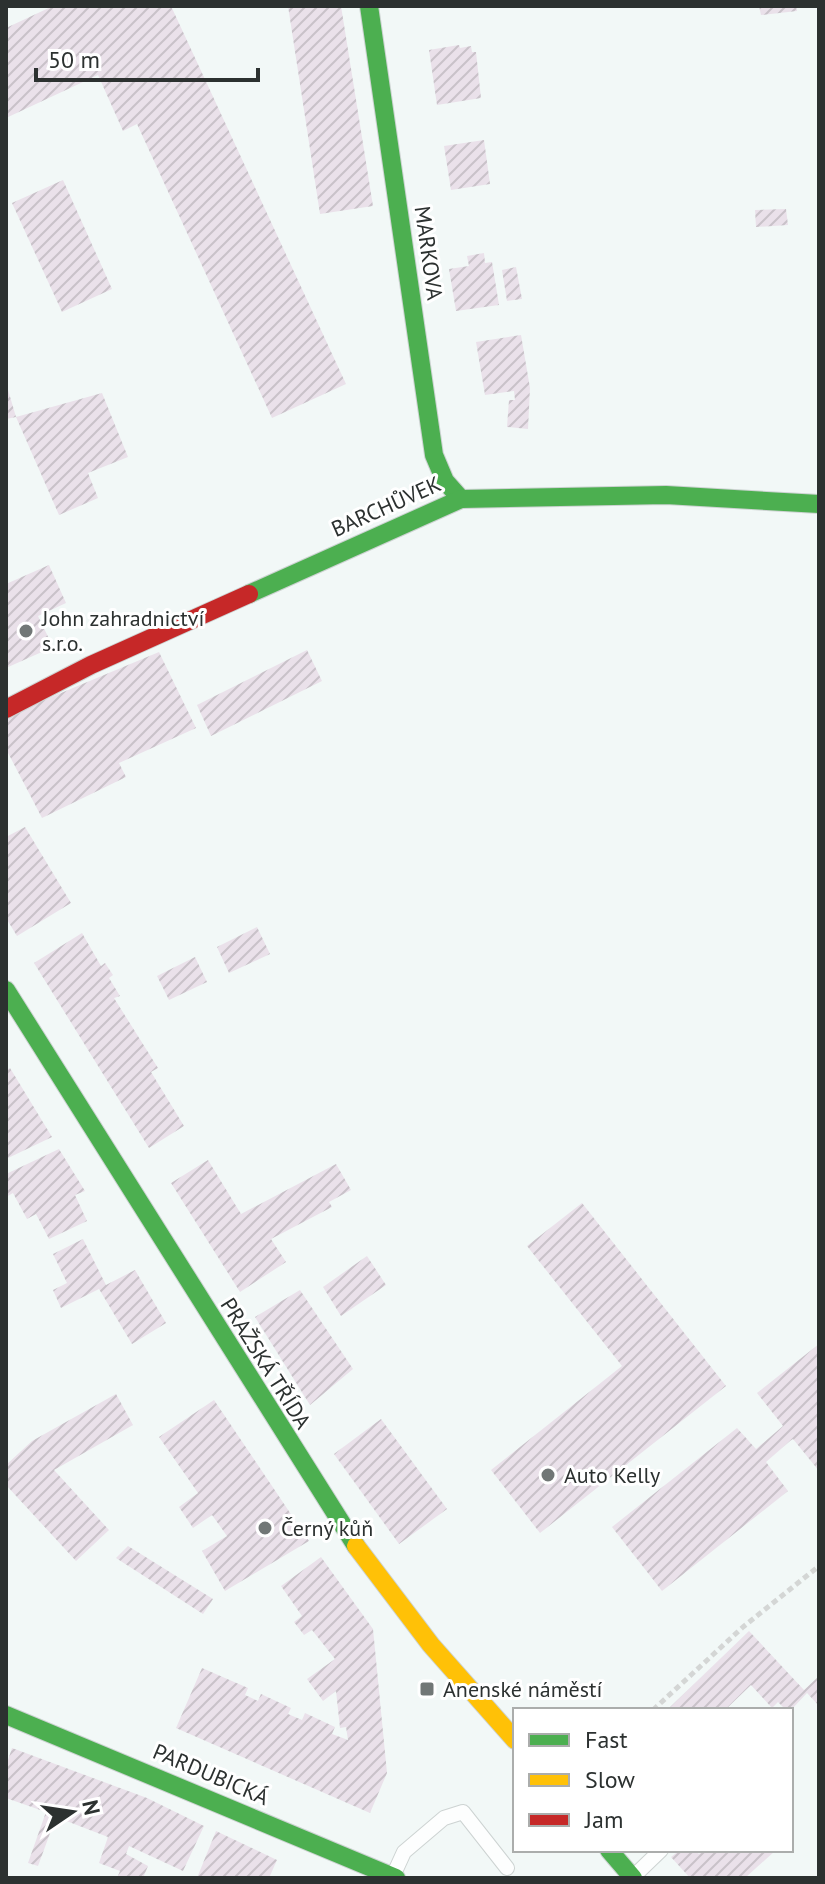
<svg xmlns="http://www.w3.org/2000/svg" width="825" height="1884" font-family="'PT Sans',sans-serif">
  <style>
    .building { fill: url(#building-hatch) }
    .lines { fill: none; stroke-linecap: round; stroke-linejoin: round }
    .lane-casing { stroke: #cdd3d2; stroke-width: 16 }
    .fast-casing { stroke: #cdd3d2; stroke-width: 20 }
    .slow-casing { stroke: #cdd3d2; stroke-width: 20 }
    .jam-casing { stroke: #cdd3d2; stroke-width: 20 }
    .path { stroke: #d4d6d5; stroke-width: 5; stroke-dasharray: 6 4; stroke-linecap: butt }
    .lane { stroke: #fdfefe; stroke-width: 14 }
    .fast { stroke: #4caf50; stroke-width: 18 }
    .slow { stroke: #ffc107; stroke-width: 18 }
    .jam { stroke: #c62828; stroke-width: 18 }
    .poi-dot { fill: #717776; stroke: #fff; stroke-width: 3 }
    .labels { text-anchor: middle; stroke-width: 6; stroke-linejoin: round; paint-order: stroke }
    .street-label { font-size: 22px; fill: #2c3130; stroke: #fff }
    .poi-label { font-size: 22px; fill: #2c3130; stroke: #fff; text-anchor: start }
  </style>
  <defs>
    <pattern id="building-hatch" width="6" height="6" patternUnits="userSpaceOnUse" patternTransform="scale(2)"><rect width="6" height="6" fill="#eae1ea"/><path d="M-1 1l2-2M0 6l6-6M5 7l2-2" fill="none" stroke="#c9c2c9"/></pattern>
  </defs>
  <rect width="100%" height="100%" fill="#f2f8f7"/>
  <g class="building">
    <path d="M53,6H171L346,384L272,418L137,124L123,131L98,75L6,118V28Z"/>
    <path d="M288,6H341L373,206L320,214Z"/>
    <path d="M759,6H796L797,11L761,15Z"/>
    <path d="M459,45L460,48L471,46L472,52H476L481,98L437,105L429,50Z"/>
    <path d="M484,140L490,184L451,190L444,146Z"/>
    <path d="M63,180L112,289L62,312L12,203Z"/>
    <path d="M786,209L788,225L756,227L755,210Z"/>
    <path d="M484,253L485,263L492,262L499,305L456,311L449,269L469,266L467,256Z"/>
    <path d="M516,267L522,299L507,301L502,270Z"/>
    <path d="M521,335L530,388L528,429L507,427L509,400H515L514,391L485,395L476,342Z"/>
    <path d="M6,383L16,417L6,419Z"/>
    <path d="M102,393L128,457L88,473L98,498L59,515L16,417Z"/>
    <path d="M49,565L66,603L38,616L53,647L6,668V584Z"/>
    <path d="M307,650L322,681L211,736L197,705Z"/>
    <path d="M159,652L196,728L119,763L126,777L42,818L6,749V716Z"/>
    <path d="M25,827L71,903L17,936L6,918V837Z"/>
    <path d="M257,927L270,954L229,973L217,947Z"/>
    <path d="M82,933L101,966L105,963L113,975L109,978L120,996L114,998L158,1068L151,1072L184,1126L149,1148L34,963Z"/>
    <path d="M195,957L207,982L169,1000L157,976Z"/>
    <path d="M10,1068L52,1137L6,1159V1070Z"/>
    <path d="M59,1149L85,1191L75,1195L87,1221L49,1239L36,1214L27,1219L13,1193L6,1197V1174Z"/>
    <path d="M208,1160L241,1214L336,1164L351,1190L329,1202L332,1207L271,1239L286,1262L240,1292L171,1183Z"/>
    <path d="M582,1203L726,1386L540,1533L491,1470L622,1366L527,1246Z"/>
    <path d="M83,1239L106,1285L135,1270L166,1323L132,1344L99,1289L61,1308L53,1290L67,1283L53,1254Z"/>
    <path d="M367,1256L386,1285L341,1316L323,1287Z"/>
    <path d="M300,1290L353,1369L310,1405L255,1317Z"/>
    <path d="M819,1344V1471L793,1439L790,1441L766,1462L788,1491L662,1591L612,1527L737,1428L756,1449L783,1426L757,1393Z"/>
    <path d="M116,1394L133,1425L54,1470L109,1530L76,1561L6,1485V1465L32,1441Z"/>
    <path d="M214,1400L309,1541L225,1591L202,1551L227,1536L212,1515L193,1528L179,1507L198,1493L159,1437Z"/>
    <path d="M381,1419L447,1509L399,1544L334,1454Z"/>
    <path d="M128,1546L213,1599L203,1614L116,1558Z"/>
    <path d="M321,1557L373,1629L387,1773L370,1813L176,1728L202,1668L248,1688L245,1695L258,1701L261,1694L291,1708L288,1714L302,1720L305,1713L335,1727L332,1734L348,1740L346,1727L340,1728L336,1691L323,1701L307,1679L335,1659L312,1630L304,1635L294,1622L302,1616L281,1586Z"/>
    <path d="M749,1631L804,1690L819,1676V1706L807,1693L791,1710H786L778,1702L772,1708L751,1685L725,1710H667Z"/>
    <path d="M12,1748L147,1798L204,1826L183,1871L129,1846L126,1854L148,1866L143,1878H117L120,1871L99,1863L108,1837L56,1817L38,1866L28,1863L46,1812L6,1798V1766Z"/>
    <path d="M216,1831L277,1860L269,1878H197Z"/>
    <path d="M680,1850H695L699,1854L703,1850H776L745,1878H690L671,1857Z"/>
  </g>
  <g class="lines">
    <g class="lane-casing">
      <g id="lane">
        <path d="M393,1876L404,1852L444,1818L463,1812L507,1868"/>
        <path d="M633,1877L661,1850"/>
      </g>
    </g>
    <g class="fast-casing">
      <g id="fast">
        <path d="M369,6L434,455L445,481L461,499"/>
        <path d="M249,594L461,499L666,495L819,504"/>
        <path d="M6,990L356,1546"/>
        <path d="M6,1715L396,1878"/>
        <path d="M609,1850L633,1878"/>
      </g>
    </g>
    <g class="slow-casing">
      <path id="slow" d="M356,1546L431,1645L515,1740"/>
    </g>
    <g class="jam-casing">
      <path id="jam" d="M6,709L91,665L249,594"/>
    </g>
    <path class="path" d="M653,1710L743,1627L819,1566"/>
    <use href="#lane" class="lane"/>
    <use href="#fast" class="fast"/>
    <use href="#slow" class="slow"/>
    <use href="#jam" class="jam"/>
  </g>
  <g class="poi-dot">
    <circle cx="26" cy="631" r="8"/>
    <circle cx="548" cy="1475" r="8"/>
    <circle cx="265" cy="1528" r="8"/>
    <rect x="419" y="1681" width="16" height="16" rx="4"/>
  </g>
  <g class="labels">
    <g class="street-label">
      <text transform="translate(429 253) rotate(82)" y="8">MARKOVA</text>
      <text transform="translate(386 506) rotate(-24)" y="8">BARCHŮVEK</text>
      <text transform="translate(266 1363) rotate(58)" y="8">PRAŽSKÁ TŘÍDA</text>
      <text transform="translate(211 1774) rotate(23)" y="8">PARDUBICKÁ</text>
    </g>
    <g class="poi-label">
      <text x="42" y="626">John zahradnictví<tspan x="42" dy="25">s.r.o.</tspan></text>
      <text x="564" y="1483">Auto Kelly</text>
      <text x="281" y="1536">Černý kůň</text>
      <text x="443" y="1697">Anenské náměstí</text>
    </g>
  </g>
  <rect width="825" height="1884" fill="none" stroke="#2c3130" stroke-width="16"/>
  <rect x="513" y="1708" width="280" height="144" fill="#ffffff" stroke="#abadac" stroke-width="2"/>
  <rect x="529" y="1734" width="40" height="12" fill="#4caf50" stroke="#abadac" stroke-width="2"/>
  <text x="585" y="1748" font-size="24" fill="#2c3130">Fast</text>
  <rect x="529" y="1774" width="40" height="12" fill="#ffc107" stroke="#abadac" stroke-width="2"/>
  <text x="585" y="1788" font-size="24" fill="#2c3130">Slow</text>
  <rect x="529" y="1814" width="40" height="12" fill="#c62828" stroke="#abadac" stroke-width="2"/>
  <text x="585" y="1828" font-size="24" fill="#2c3130">Jam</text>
  <g transform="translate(72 1812) rotate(77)" stroke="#ffffff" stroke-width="6" paint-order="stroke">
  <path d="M0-6L14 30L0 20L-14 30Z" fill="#2c3130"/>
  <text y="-12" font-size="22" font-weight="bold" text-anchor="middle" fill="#2c3130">N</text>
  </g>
  <path d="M36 68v12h222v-12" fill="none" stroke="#2c3130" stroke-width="4"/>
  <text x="48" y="68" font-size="24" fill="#2c3130" stroke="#ffffff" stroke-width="6" paint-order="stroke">50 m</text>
</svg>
